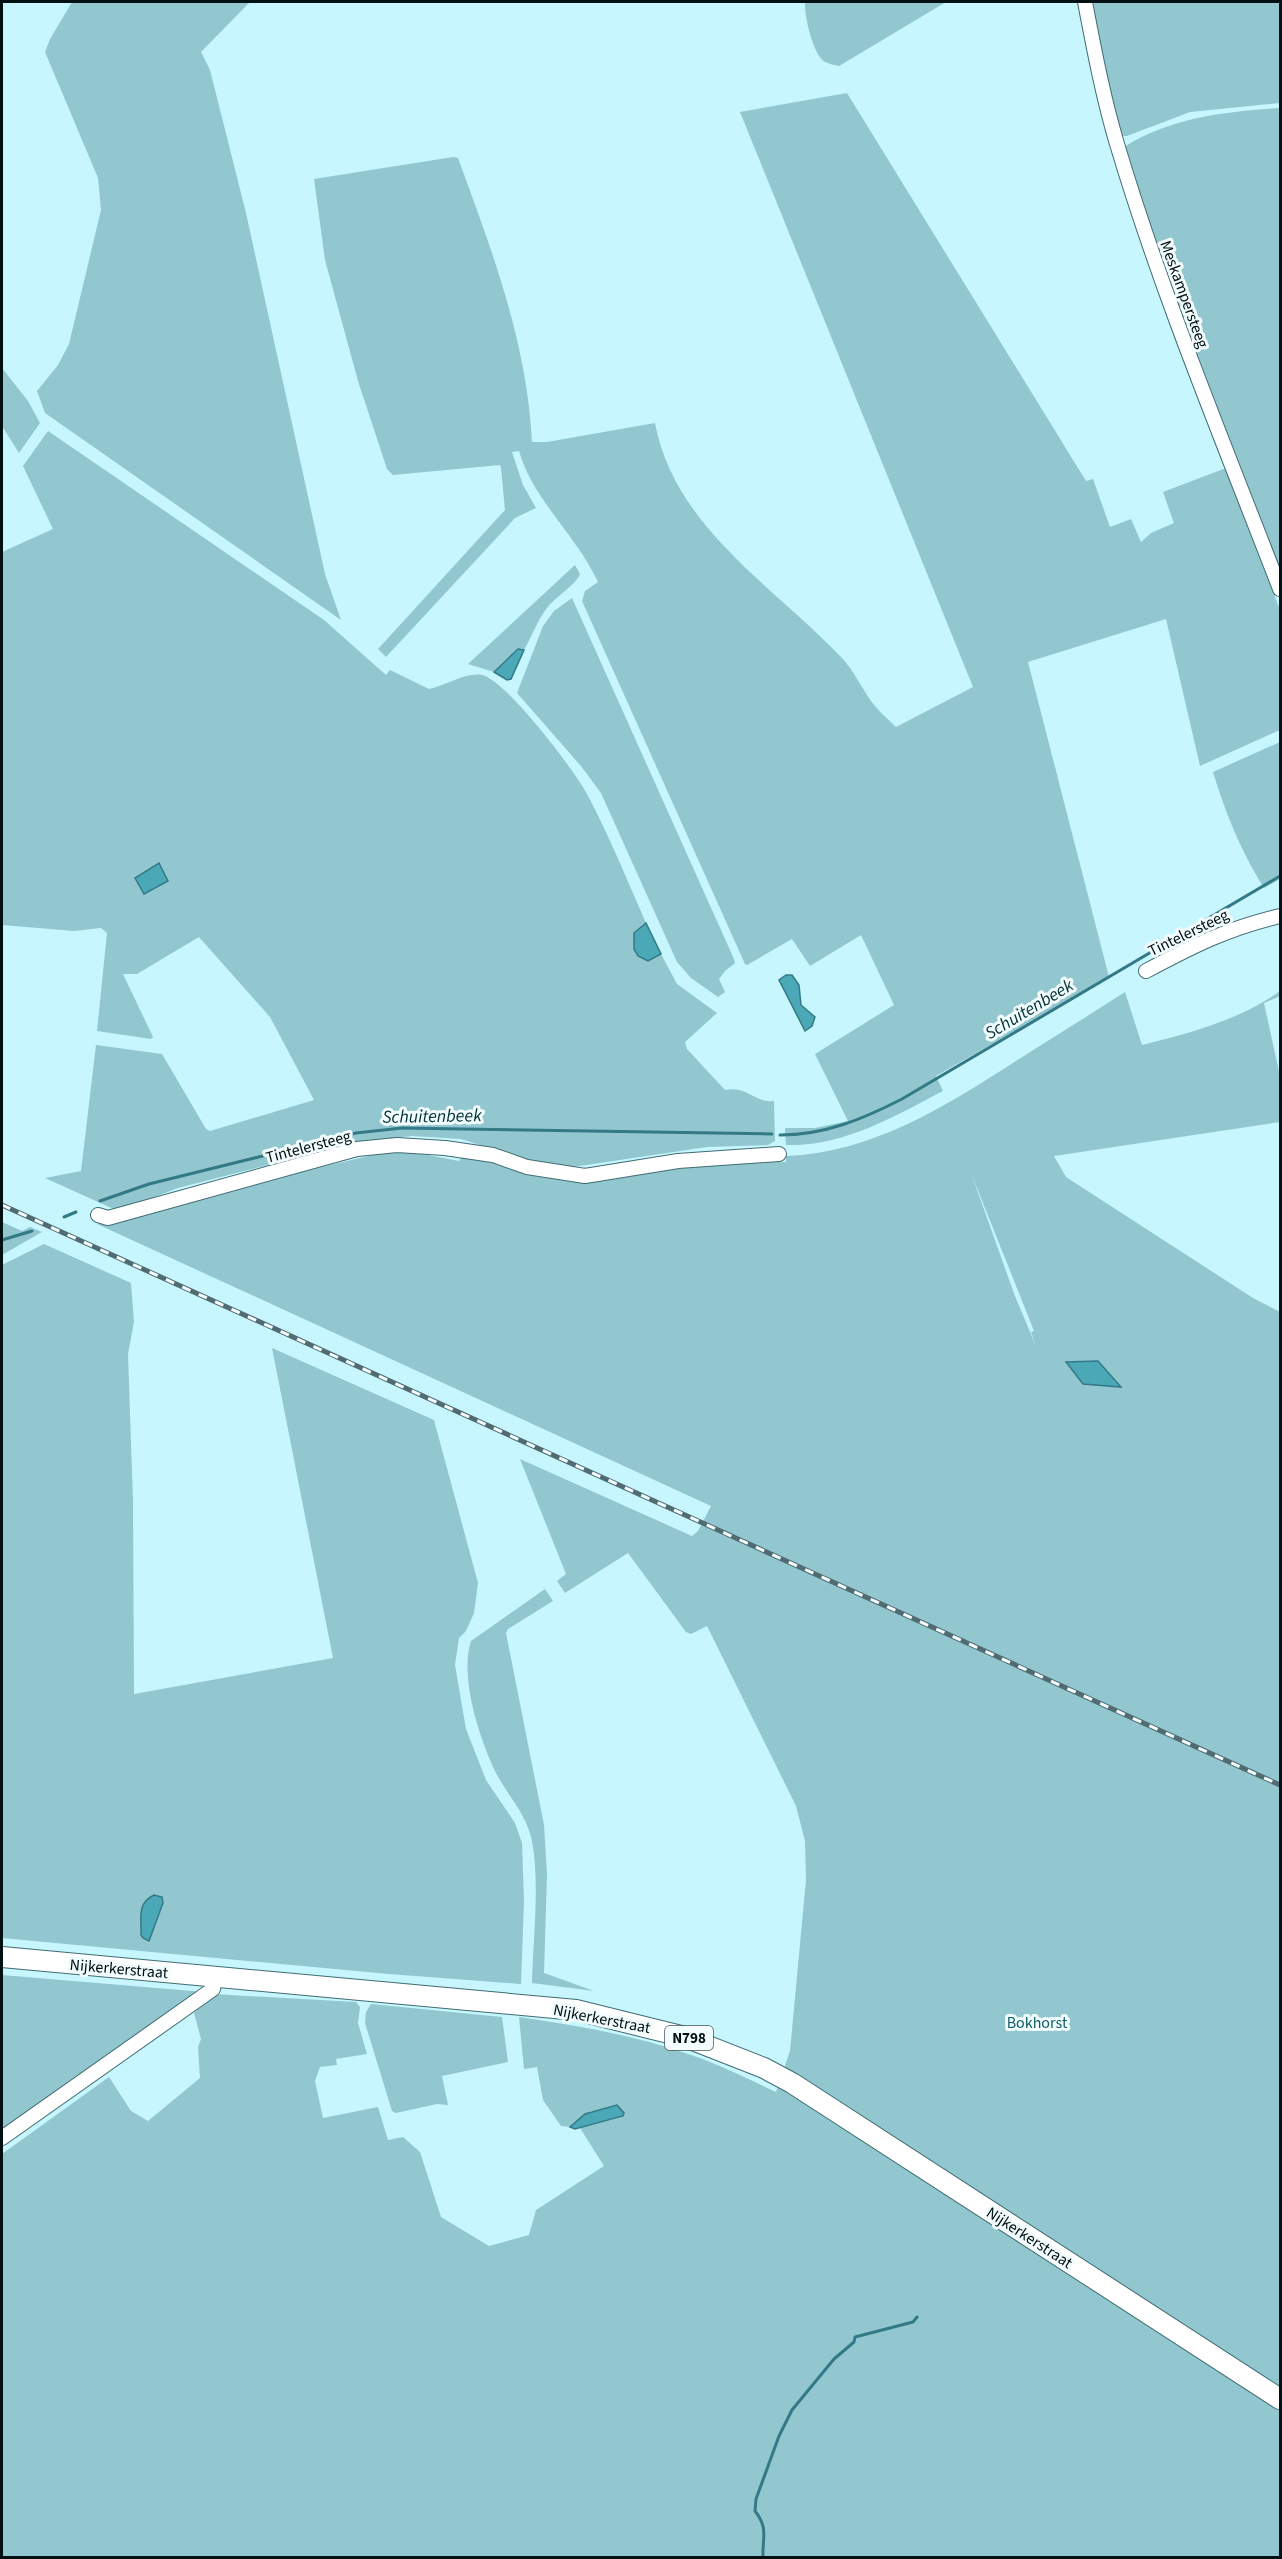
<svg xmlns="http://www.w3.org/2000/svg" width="1282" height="2559" font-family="'Source Sans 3',sans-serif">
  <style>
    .green { fill: #92c7d0; fill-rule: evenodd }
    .water { fill: #4aa8b7; stroke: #347a86; stroke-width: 1.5 }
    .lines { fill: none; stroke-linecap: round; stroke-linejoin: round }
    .stream { stroke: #347a86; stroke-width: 3 }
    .minor-casing { stroke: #406c73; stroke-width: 16 }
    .primary-casing { stroke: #406c73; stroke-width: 22 }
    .minor { stroke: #fff; stroke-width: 14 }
    .primary { stroke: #fff; stroke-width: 20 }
    .rail-casing { stroke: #506b71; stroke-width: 5 }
    .rail { stroke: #f3fcfd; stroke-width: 3; stroke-dasharray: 9; stroke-linecap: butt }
    .labels { text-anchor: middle; stroke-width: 6; stroke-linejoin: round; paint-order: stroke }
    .shield { fill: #f3fcfd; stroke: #4a5759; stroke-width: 1.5 }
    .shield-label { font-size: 15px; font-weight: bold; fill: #011013 }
    .street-label { font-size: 16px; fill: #011013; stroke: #f3fcfd }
    .park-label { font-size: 16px; fill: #0e5e69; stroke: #f3fcfd }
    .water-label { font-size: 18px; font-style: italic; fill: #023238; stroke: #f3fcfd }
  </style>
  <rect width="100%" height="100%" fill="#c7f6ff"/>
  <g class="green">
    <path d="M72,2H250L201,52L210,70L246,213L325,574L341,620L45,413L37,391L58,365L69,344L101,210L98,178L45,52L50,39Z"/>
    <path d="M805,2H946L839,66C835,65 829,64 825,62C813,55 804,15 805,2Z"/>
    <path d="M1093,2H1280V103L1190,112L1127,136H1120L1103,61Z"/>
    <path d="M847,93L1086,481L1093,479L1110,527L1131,519L1141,542L1151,533L1174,523L1163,492L1226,468L1280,610V730L1200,766L1166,619L1028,662L1109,977L936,1076L943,1091C895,1116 843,1147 786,1145L785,1128H815L848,1121L815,1054L894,1005L861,935L810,966L792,939L747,965L745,964L582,601L585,591L598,582C577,536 533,500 519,451L512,452L523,485L536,508L515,518L386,657L378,649L505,510L501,468L500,465L393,475L387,469L358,381L325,260L314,179L453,157L458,158C492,251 527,342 532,442H547L655,423C674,526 773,586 840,656C853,669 860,685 871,701C878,711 887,718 896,727L973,687L740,112Z"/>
    <path d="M1280,108V580L1173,298L1124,147C1172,117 1225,112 1280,108Z"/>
    <path d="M2,368L28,401L40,423L19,453L2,426Z"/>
    <path d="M48,431L324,620L386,675L390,670L429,689C445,686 466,672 482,675C506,680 574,770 587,794C609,835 627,880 646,923L641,926L648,961L661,954L677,984L717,1013L685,1042L687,1049L725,1090C746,1085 757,1104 774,1101L775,1141L768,1145L707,1147L573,1167L531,1161L461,1139L412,1136L358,1142L178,1188L118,1211L45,1178L81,1171L96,1045L162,1054L206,1129L210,1131L314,1100L270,1017L199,937L137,974H123L153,1037L151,1039L97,1031L107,933L101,928L74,931L2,925V552L53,529L23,466Z"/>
    <path d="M575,565L580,574C575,586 556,596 547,608C537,621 532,636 524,650L518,649L494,672L468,664Z"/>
    <path d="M572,598L734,959L735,963L725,971L719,979L725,992L718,997L691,978L677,962L601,793L581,766L517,693L543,626L554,611Z"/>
    <path d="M1280,742V879L1264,888C1240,849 1227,817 1213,772Z"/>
    <path d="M1280,991V996L1264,1003L1280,1076V1122L1054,1156L1066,1177L1253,1298L1280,1312V2557H2V2154L109,2077L131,2111L148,2121L200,2078L198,2047L201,2039L194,2013L213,1994L356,2002L360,2007L358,2023L367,2054L336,2059L337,2065L320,2067L315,2081L323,2118L378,2107L388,2140L403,2137L420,2152L441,2217L489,2246L529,2235L536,2210L604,2166L580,2128L622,2117L591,2111L570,2127L561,2126L543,2100L537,2067L524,2069L519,2017C578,2026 635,2035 691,2055C721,2065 748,2079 776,2092L790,2051L806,1880L805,1841L796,1806L707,1626L691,1634L686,1632L628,1553L565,1593L557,1581L566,1574L520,1459L692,1536L698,1531L711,1506L97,1224L160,1205L381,1153L412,1152L459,1161L462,1156L494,1162L539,1177L575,1179L689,1164L772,1156L775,1162H786V1156C871,1153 944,1107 1013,1063C1050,1039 1088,1016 1125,992L1142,1045C1190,1033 1240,1020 1280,991ZM971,1173L1034,1331L1031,1332L1036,1346L1015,1296Z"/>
    <path d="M2,1222L22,1231L30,1227L42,1232L2,1255Z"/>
    <path d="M44,1244L131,1283L134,1322L128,1354L133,1502L134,1694L333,1658L272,1348L434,1420L478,1583L474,1613L466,1631L459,1638L455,1665L466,1729L486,1780L515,1823L522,1843L524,1901L521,1984L389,1974L2,1938V1265Z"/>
    <path d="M545,1589L553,1601L508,1629L506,1633L544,1825L547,1875L544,1973L594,1991L532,1983C533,1939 540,1884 532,1841C527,1815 508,1796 496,1773C480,1740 459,1677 471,1641Z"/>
    <path d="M2,1975L204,1992L2,2137Z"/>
    <path d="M371,2004L502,2017L508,2062L442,2076L448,2105L437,2104L396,2113L392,2111L365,2023L366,2012Z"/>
  </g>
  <g class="water">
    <path d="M518,649L524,650L511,679L507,680L494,672Z"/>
    <path d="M159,863L168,881L144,894L135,878Z"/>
    <path d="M646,923L661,954L648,961L638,956L634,949V933Z"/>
    <path d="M786,975H792L799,985L801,1005L815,1017L812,1026L805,1031L779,980Z"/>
    <path d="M1098,1361L1121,1387L1083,1384L1066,1362Z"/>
    <path d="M154,1895L162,1897L163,1903L149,1941L143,1938L141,1935C142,1918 136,1904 154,1895Z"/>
    <path d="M617,2105L624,2113L623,2116L575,2129L570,2127L585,2114Z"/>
  </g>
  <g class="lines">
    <g class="stream">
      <path d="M780,1135C825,1135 863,1119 902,1099L1280,876"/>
      <path d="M100,1201L149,1184L356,1133L402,1128L772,1134"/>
      <path d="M64,1217L76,1212"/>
      <path d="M2,1240L32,1231"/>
      <path d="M763,2558C762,2537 769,2529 755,2511L756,2499L779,2436L792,2410L834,2359L854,2342L855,2337L913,2322L917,2317"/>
    </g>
    <g class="minor-casing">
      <g id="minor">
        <path d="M1085,2C1094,49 1103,97 1117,144C1162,295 1223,441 1280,589"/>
        <path d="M1146,971C1193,946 1228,928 1280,916"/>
        <path d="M98,1215L108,1218L357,1149L397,1145L445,1148L493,1155L527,1167L585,1176L678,1161L779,1154"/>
        <path d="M2,2138L213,1989L215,1977"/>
      </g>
    </g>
    <g class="primary-casing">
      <path id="primary" d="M2,1957L576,2010L685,2037L764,2068L792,2083L1280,2399"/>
    </g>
    <use href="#minor" class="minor"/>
    <use href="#primary" class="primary"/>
    <g class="rail-casing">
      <path id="rail" d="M2,1205L1280,1785"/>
    </g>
    <use href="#rail" class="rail"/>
  </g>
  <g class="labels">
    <rect class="shield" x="665" y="2026" width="48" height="24" rx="4.5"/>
    <g class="shield-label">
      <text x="689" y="2043">N798</text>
    </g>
    <g class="street-label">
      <text transform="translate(1185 294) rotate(70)" y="6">Meskampersteeg</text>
      <text transform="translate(1188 932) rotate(-26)" y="6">Tintelersteeg</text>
      <text transform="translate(308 1146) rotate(-15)" y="6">Tintelersteeg</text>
      <text transform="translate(119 1968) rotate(5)" y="6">Nijkerkerstraat</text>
      <text transform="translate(602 2018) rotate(11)" y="6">Nijkerkerstraat</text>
      <text transform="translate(1030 2237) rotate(33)" y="6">Nijkerkerstraat</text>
    </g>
    <g class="park-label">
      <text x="1037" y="2028">Bokhorst</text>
    </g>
    <g class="water-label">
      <text transform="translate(1029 1009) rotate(-31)" y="6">Schuitenbeek</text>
      <text transform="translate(432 1116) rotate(-1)" y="6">Schuitenbeek</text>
    </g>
  </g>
  <rect width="1282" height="2559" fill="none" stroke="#011013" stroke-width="6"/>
</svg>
